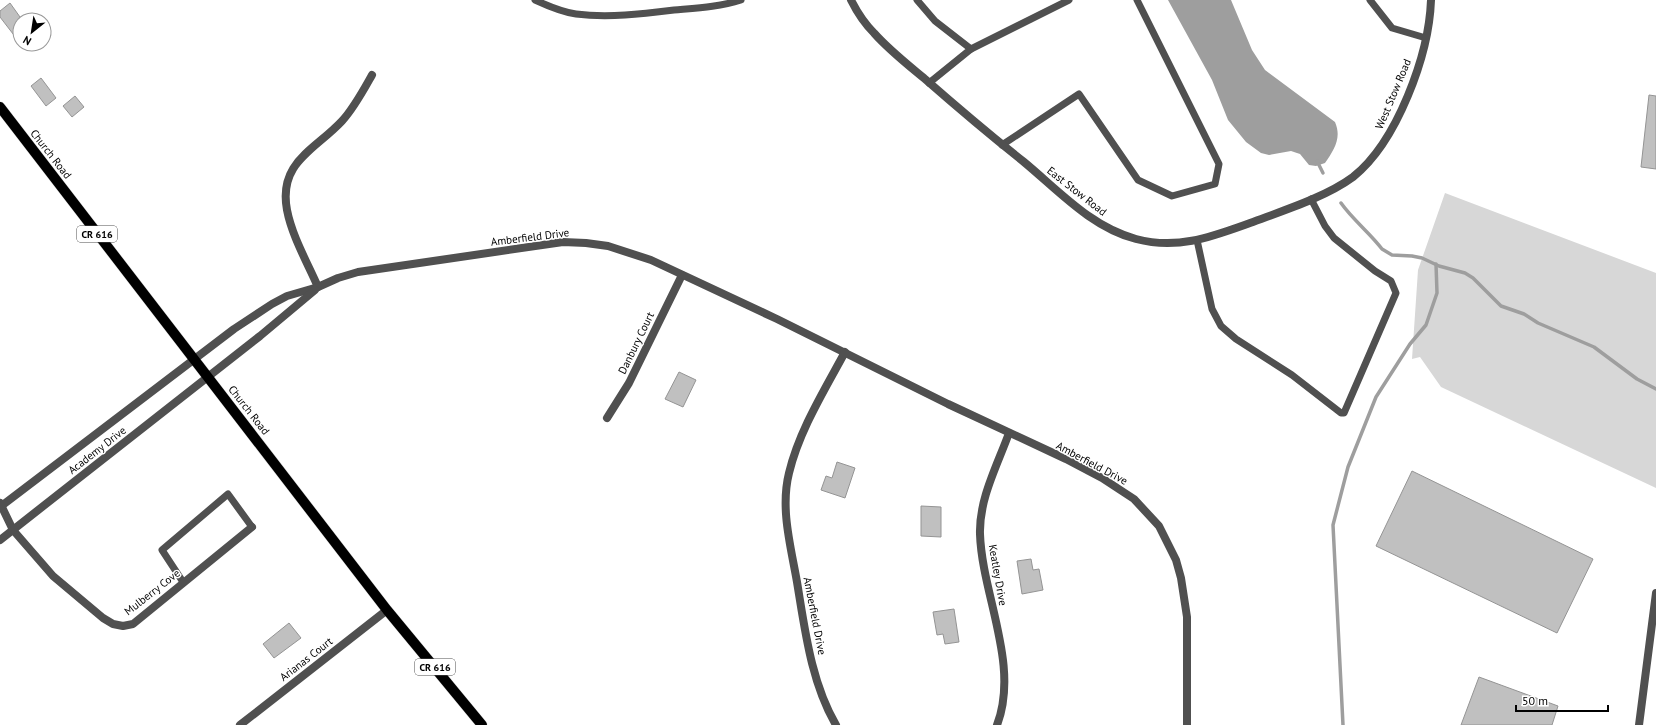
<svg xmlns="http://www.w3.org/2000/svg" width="1656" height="725" font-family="'PT Sans',sans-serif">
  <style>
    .green { fill: #d7d7d7 }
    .water { fill: #9e9e9e }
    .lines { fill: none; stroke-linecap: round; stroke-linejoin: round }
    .stream { stroke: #9e9e9e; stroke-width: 3.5 }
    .building { fill: #c0c0c0; stroke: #949494 }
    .primary-casing { stroke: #dbdbdb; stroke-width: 11 }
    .service { stroke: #505050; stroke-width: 7 }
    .minor { stroke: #505050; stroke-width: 8 }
    .primary { stroke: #000; stroke-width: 10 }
    .labels { text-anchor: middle; stroke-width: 3; stroke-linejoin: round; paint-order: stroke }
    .shield { fill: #fff; stroke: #4c4c4c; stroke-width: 1 }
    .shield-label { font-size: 10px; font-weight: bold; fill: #000 }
    .street-label { font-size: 11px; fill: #000; stroke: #fff }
  </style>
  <rect width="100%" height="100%" fill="#fff"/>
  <path class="green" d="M1445,193L1656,273V488L1441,387L1420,357L1412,359L1418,270Z"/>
  <path class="water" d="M1168,0H1231L1252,50L1265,70L1335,122C1342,138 1334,150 1325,163L1316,166L1309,165L1300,154L1291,151L1269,155L1261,153L1246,142L1228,120L1212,80Z"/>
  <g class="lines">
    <g class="stream">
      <path d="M1317,161L1323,173"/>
      <path d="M1341,203C1353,220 1370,233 1382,249L1392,255L1412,256L1422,258L1439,266L1465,273L1473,278L1501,306L1524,314L1538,323L1594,347L1637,379L1656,389"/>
      <path d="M1343,725L1333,525L1348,467L1376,397L1410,344L1426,325L1437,293L1436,264"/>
    </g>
  </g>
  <g class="building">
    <path d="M10,3L20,17V43L0,17V11Z"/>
    <path d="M41,78L56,98L46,106L31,86Z"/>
    <path d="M1649,95L1656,96V169L1641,167Z"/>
    <path d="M75,96L84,107L72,117L63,106Z"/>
    <path d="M679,372L696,380L683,407L665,399Z"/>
    <path d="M837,462L855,468L845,498L821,490L826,476L832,478Z"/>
    <path d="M1412,471L1593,559L1557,633L1376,546Z"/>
    <path d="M921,506L941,507V537L921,536Z"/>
    <path d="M1031,559L1033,570L1039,569L1043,590L1022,594L1017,561Z"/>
    <path d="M954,609L959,642L945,644L943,634L937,635L933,612Z"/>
    <path d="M289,623L301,638L274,658L263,644Z"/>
    <path d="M1479,677L1558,706L1552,725H1461Z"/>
  </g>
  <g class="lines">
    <g class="primary-casing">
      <path id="primary" d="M0,107L387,610L482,725"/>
    </g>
    <g class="service">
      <path d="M535,0C548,6 562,12 576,14C608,18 642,14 674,10C697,8 719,7 741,0"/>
      <path d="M917,0L935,21L971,49L929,83"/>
      <path d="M1370,0L1392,28L1426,38"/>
      <path d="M971,49L1069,0"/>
      <path d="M1002,145L1079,94L1138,180L1172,196L1215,184L1219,164L1137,0"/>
      <path d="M1197,240L1212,309L1221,326L1236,339L1292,375L1341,413H1344L1396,293L1391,281L1375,271L1334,238L1325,226L1311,199"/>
      <path d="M183,582L162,550L228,494L252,527"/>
    </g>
    <g class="minor">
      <path d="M851,0C857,12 864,23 874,33C889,50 907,64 925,79C957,107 990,135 1024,162C1059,191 1091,227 1136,239C1178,250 1211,237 1250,223C1282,211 1326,197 1353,177C1397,142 1429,55 1431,0"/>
      <path d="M318,287C307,262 292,236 287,210C278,162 315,150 342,121C354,108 363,91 372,75"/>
      <path d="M607,418L629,383L682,275"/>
      <path d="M0,503L13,530L53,576L103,618L113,624L123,626L133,624L252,527"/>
      <path d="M0,507L234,329L272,304L287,296L318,287L338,278L358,272L563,242L586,243L608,246L651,260L777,319L948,404L1066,459L1102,478L1134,499L1159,526L1176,560L1181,578L1187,617V725"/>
      <path d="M0,540L260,336L315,290"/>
      <path d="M240,725L387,610"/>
      <path d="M836,725C811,682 805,630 797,582C791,547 780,509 789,473C799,431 824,391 845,352"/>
      <path d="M997,725C1020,665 982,595 980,534C979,499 997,466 1009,433"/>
      <path d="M1639,725L1656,593"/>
    </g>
    <use href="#primary" class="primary"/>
  </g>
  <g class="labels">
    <g class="shield">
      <rect x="77" y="226" width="40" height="16" rx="3"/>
      <rect x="415" y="659" width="40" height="16" rx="3"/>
    </g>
    <g class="shield-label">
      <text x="97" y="238">CR 616</text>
      <text x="435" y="671">CR 616</text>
    </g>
    <g class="street-label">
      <text transform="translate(1393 94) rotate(-67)" y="4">West Stow Road</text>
      <text transform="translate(51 154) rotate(52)" y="4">Church Road</text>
      <text transform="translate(1077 191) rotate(38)" y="4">East Stow Road</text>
      <text transform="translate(530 237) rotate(-7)" y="4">Amberfield Drive</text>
      <text transform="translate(636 343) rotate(-64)" y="4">Danbury Court</text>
      <text transform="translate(249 410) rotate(52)" y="4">Church Road</text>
      <text transform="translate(97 450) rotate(-38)" y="4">Academy Drive</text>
      <text transform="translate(1092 463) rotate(28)" y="4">Amberfield Drive</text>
      <text transform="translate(998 575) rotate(80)" y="4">Keatley Drive</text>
      <text transform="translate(152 592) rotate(-38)" y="4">Mulberry Cove</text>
      <text transform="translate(815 616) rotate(79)" y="4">Amberfield Drive</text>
      <text transform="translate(306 659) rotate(-38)" y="4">Arianas Court</text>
    </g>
  </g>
  <g transform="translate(32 32) rotate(210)"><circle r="19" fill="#ffffff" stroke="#999999"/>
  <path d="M0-3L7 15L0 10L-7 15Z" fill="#000000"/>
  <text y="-6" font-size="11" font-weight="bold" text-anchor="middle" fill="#000000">N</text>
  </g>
  <path d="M1516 705v6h92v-6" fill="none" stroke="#000000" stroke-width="2"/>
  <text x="1522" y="705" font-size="12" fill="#000000" stroke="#ffffff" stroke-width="3" paint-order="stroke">50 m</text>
</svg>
